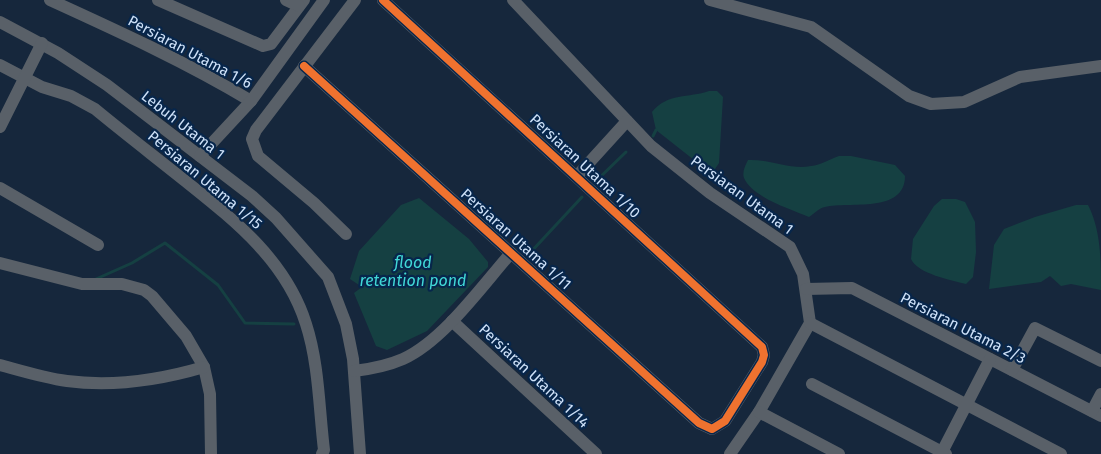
<svg xmlns="http://www.w3.org/2000/svg" width="1101" height="454" font-family="'Fira Sans',sans-serif">
  <style>
    .water { fill: #154042 }
    .lines { fill: none; stroke-linecap: round; stroke-linejoin: round }
    .stream { stroke: #154042; stroke-width: 3 }
    .minor { stroke: #596068; stroke-width: 12 }
    .cycleway-casing { stroke: #07264b; stroke-width: 11 }
    .cycleway { stroke: #ef722f; stroke-width: 8 }
    .labels { text-anchor: middle; stroke-width: 4.5; stroke-linejoin: round; paint-order: stroke }
    .street-label { font-size: 15px; fill: #cfe2f9; stroke: #07264b }
    .water-label { font-size: 16px; font-style: italic; fill: #41d8d7; stroke: #07264b }
  </style>
  <rect width="100%" height="100%" fill="#16273c"/>
  <g class="water">
    <path d="M709,91H717L723,97L719,163L715,169L708,171L656,130L652,112C667,93 689,98 709,91Z"/>
    <path d="M839,156H851L895,165L905,176C905,214 849,201 825,207C819,208 814,214 809,217C791,209 753,198 744,178C742,172 745,166 748,160C769,159 790,170 811,166C821,165 830,159 839,156Z"/>
    <path d="M419,198L469,239L488,262V267L427,331L387,350L376,346L354,293L362,287L350,279L359,251L401,205Z"/>
    <path d="M942,199H956L965,202L975,222L976,252L973,277L966,284C951,280 918,274 911,259L913,239L934,206Z"/>
    <path d="M1076,205H1088C1101,230 1101,261 1101,290L1071,284L1061,286L1050,276L1041,282L989,289L994,245L1004,229L1035,217Z"/>
  </g>
  <g class="lines">
    <g class="stream">
      <path d="M653,136L656,130"/>
      <path d="M595,182L626,152"/>
      <path d="M529,254L582,197"/>
      <path d="M96,279L132,263L165,243L218,285L245,323L294,324"/>
    </g>
    <g class="minor">
      <path d="M50,0C118,31 186,62 251,101"/>
      <path d="M158,0L263,46L271,44L304,0"/>
      <path d="M286,0L299,6"/>
      <path d="M513,0L651,146L710,193L790,247L803,274L810,323L759,412L730,454"/>
      <path d="M710,0L811,27L909,96L931,104L964,102L1020,77L1101,66"/>
      <path d="M0,22L58,53L107,85L252,196L276,218L328,277L346,324L353,359L360,454"/>
      <path d="M0,65L42,87L71,96L95,109C124,133 154,156 184,180C234,220 286,260 306,324C319,364 319,409 324,450L322,454"/>
      <path d="M304,66L699,423L712,429L725,421L762,362L764,355L762,347L383,0"/>
      <path d="M0,127L42,43"/>
      <path d="M200,156L251,101L324,0"/>
      <path d="M577,176L627,121"/>
      <path d="M0,188L98,245"/>
      <path d="M346,234L314,203L258,156L252,139L256,130L355,0"/>
      <path d="M0,263L82,284H122L144,290L152,296L186,336L204,367L210,394L211,454"/>
      <path d="M806,289L852,288L1101,416"/>
      <path d="M452,321L596,454"/>
      <path d="M810,323L1061,454"/>
      <path d="M0,365C22,371 45,378 67,381C113,387 160,380 204,367"/>
      <path d="M1012,370L1035,328L1101,361"/>
      <path d="M354,371C371,369 387,366 403,359C443,341 482,286 511,253"/>
      <path d="M812,384L946,454"/>
      <path d="M1092,411L1101,394"/>
      <path d="M759,412L839,454"/>
      <path d="M942,452L990,359"/>
    </g>
    <g class="cycleway-casing">
      <path id="cycleway" d="M304,66L699,423L712,429L725,421L762,362L764,355L762,347L383,0"/>
    </g>
    <use href="#cycleway" class="cycleway"/>
  </g>
  <g class="labels">
    <g class="street-label">
      <text transform="translate(190 52) rotate(28)" y="5">Persiaran Utama 1/6</text>
      <text transform="translate(183 125) rotate(38)" y="5">Lebuh Utama 1</text>
      <text transform="translate(585 166) rotate(43)" y="5">Persiaran Utama 1/10</text>
      <text transform="translate(205 180) rotate(40)" y="5">Persiaran Utama 1/15</text>
      <text transform="translate(742 195) rotate(36)" y="5">Persiaran Utama 1</text>
      <text transform="translate(516 239) rotate(42)" y="5">Persiaran Utama 1/11</text>
      <text transform="translate(963 328) rotate(27)" y="5">Persiaran Utama 2/3</text>
      <text transform="translate(534 376) rotate(43)" y="5">Persiaran Utama 1/14</text>
    </g>
    <g class="water-label">
      <text x="413" y="268">flood<tspan x="413" dy="18">retention pond</tspan></text>
    </g>
  </g>
</svg>
